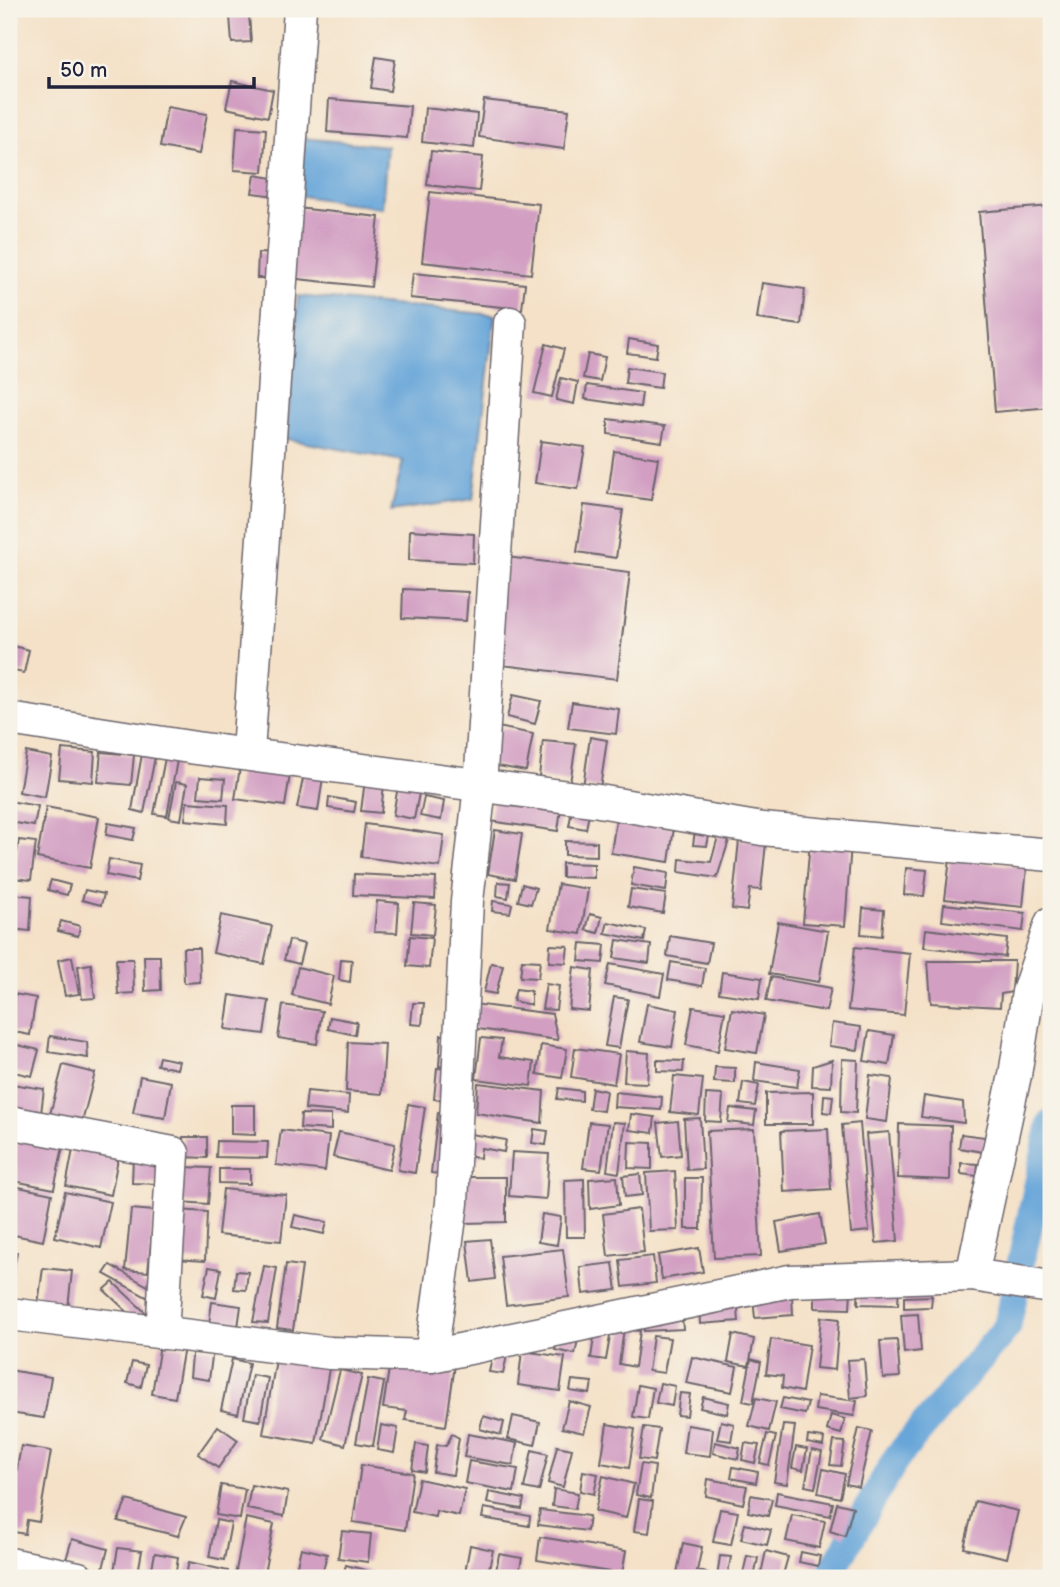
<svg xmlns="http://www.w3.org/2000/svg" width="1060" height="1587" font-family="'Balsamiq Sans',sans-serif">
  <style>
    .water { fill: #67a6d9; stroke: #44648a; stroke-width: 2 }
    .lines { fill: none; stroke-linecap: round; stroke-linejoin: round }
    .canal { stroke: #67a6d9; stroke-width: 28 }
    .building { fill: #d29fc3 }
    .minor-casing { stroke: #6c656c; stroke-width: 35 }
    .minor { stroke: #fff; stroke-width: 32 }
  </style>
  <rect width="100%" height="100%" fill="#f7f3e8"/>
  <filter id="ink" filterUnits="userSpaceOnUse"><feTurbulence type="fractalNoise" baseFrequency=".0143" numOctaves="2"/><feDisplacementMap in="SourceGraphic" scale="14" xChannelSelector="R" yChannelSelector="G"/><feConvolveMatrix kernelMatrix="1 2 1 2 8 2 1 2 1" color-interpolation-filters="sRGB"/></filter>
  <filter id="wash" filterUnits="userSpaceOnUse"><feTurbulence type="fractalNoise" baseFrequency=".00686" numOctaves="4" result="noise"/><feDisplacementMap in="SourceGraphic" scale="28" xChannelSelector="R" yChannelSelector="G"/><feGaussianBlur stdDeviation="1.57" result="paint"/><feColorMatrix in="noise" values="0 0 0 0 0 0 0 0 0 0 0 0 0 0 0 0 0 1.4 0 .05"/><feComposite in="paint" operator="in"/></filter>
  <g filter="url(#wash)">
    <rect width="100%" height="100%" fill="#f4e1c7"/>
    <g class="water">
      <path d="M301,138L387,146L382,208L294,195Z"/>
      <path d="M298,296L495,315L473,499L391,511L403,461L286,439Z"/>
    </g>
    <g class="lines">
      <path class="canal" d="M828,1578L897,1457L1007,1327L1051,1123"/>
    </g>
    <g id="blocks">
      <g class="building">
        <path d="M249,15L251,42L232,43L230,16Z"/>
        <path d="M376,57L395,60L390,91L371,88Z"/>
        <path d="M232,81L273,90L268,117L226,108Z"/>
        <path d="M329,99L410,106L407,138L327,132Z"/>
        <path d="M484,100L569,110L564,149L479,137Z"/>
        <path d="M167,107L207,114L199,154L160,147Z"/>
        <path d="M425,108L477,114L474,148L422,142Z"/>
        <path d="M237,127L266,129L263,172L234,170Z"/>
        <path d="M431,151L483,157L479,191L427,185Z"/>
        <path d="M255,175L278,179L275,196L252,193Z"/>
        <path d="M430,192L539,204L531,274L422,262Z"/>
        <path d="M1051,206V407L995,412L979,212Z"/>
        <path d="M297,208L379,217L371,287L289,278Z"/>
        <path d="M258,253L276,254L275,278H257Z"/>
        <path d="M413,273L525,284L522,309L410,298Z"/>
        <path d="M762,283L805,289L801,325L757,319Z"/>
        <path d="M629,339L658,344L656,357L627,353Z"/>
        <path d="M546,344L564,349L552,397L534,393Z"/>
        <path d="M588,354L605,357L600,381L583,378Z"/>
        <path d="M627,367L662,372L660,388L625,383Z"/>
        <path d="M561,378L578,382L574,404L556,400Z"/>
        <path d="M587,385L642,393L640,407L585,399Z"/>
        <path d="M608,419L665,426L662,442L608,434Z"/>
        <path d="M541,441L585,447L578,489L535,483Z"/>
        <path d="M614,451L658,458L651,500L608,494Z"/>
        <path d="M584,505L623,510L616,558L577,552Z"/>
        <path d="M410,530L474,534L473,563L409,560Z"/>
        <path d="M506,557L630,572L617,679L493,664Z"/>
        <path d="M403,589L468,592L466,621L402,618Z"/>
        <path d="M9,645L29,650L24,673L9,670Z"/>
        <path d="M513,695L541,701L535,724L507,717Z"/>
        <path d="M572,702L619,709L616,734L568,728Z"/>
        <path d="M488,725L533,734L526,771L480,763Z"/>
        <path d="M590,737L607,740L600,789L583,787Z"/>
        <path d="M543,741L576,744L570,783L539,777Z"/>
        <path d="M62,749L95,752L93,782L59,779Z"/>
        <path d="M26,752L52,757L45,797L19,792Z"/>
        <path d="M101,752L134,755L131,785L98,782Z"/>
        <path d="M142,754L155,757L144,813L132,810Z"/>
        <path d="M165,758L177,760L167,816L154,814Z"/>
        <path d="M241,761L291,768L285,806L235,799Z"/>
        <path d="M366,772L385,774L381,813L361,811Z"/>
        <path d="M304,774L323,777L318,811L297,808Z"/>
        <path d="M200,777L225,779L223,799L198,797Z"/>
        <path d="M399,780L421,783L414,819L393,815Z"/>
        <path d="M176,782L187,784L181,820L169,818Z"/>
        <path d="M329,797L356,802L354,812L328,808Z"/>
        <path d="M424,797L444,801L441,820L420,816Z"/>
        <path d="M494,797L561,808L558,831L490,821Z"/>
        <path d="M9,801L38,806L34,826L9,822Z"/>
        <path d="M187,802L228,805L227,824L185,820Z"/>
        <path d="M573,805L590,809L586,829L569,826Z"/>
        <path d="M46,807L99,817L90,868L37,858Z"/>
        <path d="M616,819L674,828L669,862L611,853Z"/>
        <path d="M108,823L136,828L133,840L106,835Z"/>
        <path d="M365,824L444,835L440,867L361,857Z"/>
        <path d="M495,830L522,834L515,879L488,874Z"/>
        <path d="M695,830L710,831L707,846L693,845Z"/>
        <path d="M719,833L730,837L717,878L679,872L680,859L711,862Z"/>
        <path d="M19,840L36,842L31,880L13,878Z"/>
        <path d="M739,840L766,843L761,890L750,889L747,911L732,909Z"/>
        <path d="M565,841L597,842V856L565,855Z"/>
        <path d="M810,841L851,844L845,926L803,923Z"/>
        <path d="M109,859L140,865L137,881L106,875Z"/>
        <path d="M950,859L1027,867L1023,907L945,899Z"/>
        <path d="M562,863L594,864V878L562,877Z"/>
        <path d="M634,867L668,873L666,891L631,885Z"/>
        <path d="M906,868L927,870L924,896L904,895Z"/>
        <path d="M354,874L436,878L435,899L353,895Z"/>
        <path d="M51,880L70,885L67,895L48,890Z"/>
        <path d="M498,882L510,883L508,898L497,896Z"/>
        <path d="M522,884L536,888L531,904L518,901Z"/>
        <path d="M558,884L588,889L581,934L550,929Z"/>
        <path d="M631,889L666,894L663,913L628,907Z"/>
        <path d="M85,890L104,894L101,905L82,900Z"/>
        <path d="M9,894L32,896L30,931L9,929Z"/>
        <path d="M377,901L399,903L397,933L374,932Z"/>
        <path d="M493,901L512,904L510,913L492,911Z"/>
        <path d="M414,903L436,905L433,935L411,933Z"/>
        <path d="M944,904L1025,913L1023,931L942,921Z"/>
        <path d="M863,908L884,910L882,936L861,934Z"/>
        <path d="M590,914L602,917L598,933L586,930Z"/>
        <path d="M221,915L272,926L264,964L213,953Z"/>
        <path d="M61,921L80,926L78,936L58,931Z"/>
        <path d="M608,922L646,930L644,941L605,933Z"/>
        <path d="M778,922L828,931L819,982L769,974Z"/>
        <path d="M926,929L1007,939L1005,957L924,947Z"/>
        <path d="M410,936L432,938L429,968L407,966Z"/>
        <path d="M670,936L711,943L707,963L667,956Z"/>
        <path d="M289,940L304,944L299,964L284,960Z"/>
        <path d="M617,940L651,945L649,963L614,958Z"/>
        <path d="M581,943L605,945L603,963L579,961Z"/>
        <path d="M550,945L568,946L566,963L549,962Z"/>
        <path d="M855,947L910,953L904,1015L848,1010Z"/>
        <path d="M183,948H199L200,982L184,983Z"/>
        <path d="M144,956H160L161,990L145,991Z"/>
        <path d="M72,957L79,994L65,996L58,960Z"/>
        <path d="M116,959H133L134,993L118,994Z"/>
        <path d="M341,959L352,960L350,982L339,980Z"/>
        <path d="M522,960L540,961L538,978L520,977Z"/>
        <path d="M928,961H1014L1012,992L1001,994L1000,1007L931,1003Z"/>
        <path d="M671,962L705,968L702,986L668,980Z"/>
        <path d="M491,963L503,965L496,994L484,992Z"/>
        <path d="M91,964L95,998L82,999L78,966Z"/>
        <path d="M610,964L664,974L660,996L605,985Z"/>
        <path d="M298,967L334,976L328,1004L292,995Z"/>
        <path d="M574,967L593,970L589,1011L569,1009Z"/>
        <path d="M722,972L762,978L759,999L719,993Z"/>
        <path d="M771,977L831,988L826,1011L766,1001Z"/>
        <path d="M546,984L559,986L556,1010L542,1009Z"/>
        <path d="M516,989L531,991V1005L513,1001Z"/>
        <path d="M9,993L36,998L30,1035L9,1031Z"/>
        <path d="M230,995L269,1001L264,1034L225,1029Z"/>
        <path d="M614,997L628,999L619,1048L605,1046Z"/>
        <path d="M413,1003H424L422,1025L411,1024Z"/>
        <path d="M466,1003L552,1014L558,1040L463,1027Z"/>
        <path d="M647,1004L678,1010L672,1047L640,1042Z"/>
        <path d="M283,1005L322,1011L317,1044L278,1038Z"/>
        <path d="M693,1007L725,1012L718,1051L686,1045Z"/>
        <path d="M732,1009L764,1015L757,1053L725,1048Z"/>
        <path d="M330,1017L357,1022L355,1035L328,1029Z"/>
        <path d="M832,1023L861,1027L858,1050L829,1046Z"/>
        <path d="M869,1031L894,1035L889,1065L864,1061Z"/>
        <path d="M441,1035L464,1037L461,1068L439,1066Z"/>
        <path d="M50,1036L87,1042L88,1058L48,1052Z"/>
        <path d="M481,1038L502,1040L499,1057L534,1062L531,1086L476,1079Z"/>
        <path d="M348,1042L385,1044L382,1094L346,1091Z"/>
        <path d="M9,1043L39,1050L32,1076L9,1071Z"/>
        <path d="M541,1045L567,1049L562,1078L537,1074Z"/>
        <path d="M575,1048L619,1054L614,1084L571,1077Z"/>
        <path d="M626,1051L649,1053L647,1083L624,1082Z"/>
        <path d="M159,1057L179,1061L177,1069L157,1065Z"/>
        <path d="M842,1059L858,1060L856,1113L841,1112Z"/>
        <path d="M657,1060L684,1061L683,1072L657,1071Z"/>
        <path d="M832,1060L831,1087L812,1086L813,1066Z"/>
        <path d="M756,1062L800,1069L797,1087L754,1081Z"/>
        <path d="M63,1065L95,1073L81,1126L49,1118Z"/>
        <path d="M715,1067L735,1068V1083L714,1082Z"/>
        <path d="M437,1068L459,1070L457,1100L434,1099Z"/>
        <path d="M870,1075L892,1078L887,1122L865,1119Z"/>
        <path d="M140,1076L171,1082L165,1118L133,1113Z"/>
        <path d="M674,1076L703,1079L699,1115L670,1112Z"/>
        <path d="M743,1082L759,1085L755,1106L740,1104Z"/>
        <path d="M478,1083L544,1091L542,1123L476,1113Z"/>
        <path d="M12,1084L44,1089L40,1121L9,1109Z"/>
        <path d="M559,1088L582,1091V1101L557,1099Z"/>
        <path d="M592,1088L606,1091L603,1111L589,1109Z"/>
        <path d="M307,1091L349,1095L348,1113L305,1109Z"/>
        <path d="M615,1092L662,1097L661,1110L614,1107Z"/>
        <path d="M813,1092V1124H766V1093Z"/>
        <path d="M706,1094L723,1095L721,1122L705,1121Z"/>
        <path d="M824,1095L833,1096L831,1113L823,1112Z"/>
        <path d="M924,1096L963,1102L964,1123L921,1117Z"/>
        <path d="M408,1104L425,1107L415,1173L398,1170Z"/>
        <path d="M231,1105H255V1135L231,1134Z"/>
        <path d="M730,1108L756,1111L754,1125L728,1122Z"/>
        <path d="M438,1112L454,1114L447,1175L431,1173Z"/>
        <path d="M301,1114L331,1115V1130L300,1128Z"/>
        <path d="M631,1114L655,1117L653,1133L629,1130Z"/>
        <path d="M700,1118L703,1169L687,1170L684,1119Z"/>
        <path d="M678,1121L681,1155L662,1157L658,1123Z"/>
        <path d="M589,1122L608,1124L601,1170L583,1168Z"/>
        <path d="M613,1122L625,1123L619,1173L607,1171Z"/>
        <path d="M860,1123L869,1231L851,1233L842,1125Z"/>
        <path d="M899,1124L951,1126L950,1180L898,1178Z"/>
        <path d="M534,1129L548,1131L546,1145L532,1143Z"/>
        <path d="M754,1129L761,1256L714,1258L707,1131Z"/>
        <path d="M828,1129L831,1189L784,1192L781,1131Z"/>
        <path d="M281,1130L329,1136L325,1171L276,1165Z"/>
        <path d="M339,1132L395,1144L389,1170L333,1157Z"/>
        <path d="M889,1132L898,1241L876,1243L866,1134Z"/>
        <path d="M19,1133L64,1142L54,1189L9,1180Z"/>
        <path d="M471,1134L506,1140L504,1152L481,1148L480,1158L467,1156Z"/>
        <path d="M961,1134L985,1137L983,1152L959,1148Z"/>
        <path d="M183,1137H207V1158L182,1157Z"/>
        <path d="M75,1139L120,1148L111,1195L66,1186Z"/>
        <path d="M217,1141L268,1142L267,1158L216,1157Z"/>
        <path d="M629,1142L652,1143V1169L628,1168Z"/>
        <path d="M512,1152L549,1154L546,1199L509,1196Z"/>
        <path d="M133,1157L160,1158L159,1184L132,1183Z"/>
        <path d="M961,1163L978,1164L977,1176L961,1174Z"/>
        <path d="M183,1167L211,1168L208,1204L180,1202Z"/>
        <path d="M219,1169H250V1184L219,1183Z"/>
        <path d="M675,1171L678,1230L649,1231L646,1173Z"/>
        <path d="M640,1174L642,1195L625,1197L623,1176Z"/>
        <path d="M464,1177H506V1222L464,1223Z"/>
        <path d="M617,1177L619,1205L590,1209L589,1179Z"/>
        <path d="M685,1178H702L701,1229H685Z"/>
        <path d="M584,1179L585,1237H566L565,1180Z"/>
        <path d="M9,1185L52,1194L43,1241L9,1234Z"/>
        <path d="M223,1189L286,1195L281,1241L218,1235Z"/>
        <path d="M65,1192L111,1202L101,1248L55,1237Z"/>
        <path d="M131,1209L154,1211L148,1272L125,1270Z"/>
        <path d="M639,1209L644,1252L608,1256L603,1214Z"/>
        <path d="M177,1210L207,1212L205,1261L175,1259Z"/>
        <path d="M542,1214L561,1217L557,1245L538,1242Z"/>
        <path d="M820,1214L825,1244L781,1251L776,1222Z"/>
        <path d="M295,1215L327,1222L324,1234L292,1227Z"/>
        <path d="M490,1239L495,1279L472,1282L467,1241Z"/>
        <path d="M699,1248L703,1272L662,1279L658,1255Z"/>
        <path d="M563,1249L569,1297L506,1305L500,1256Z"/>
        <path d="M9,1251L17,1252L10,1289H9Z"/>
        <path d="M653,1256L656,1283L623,1287L620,1260Z"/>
        <path d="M613,1263L617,1290L583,1294L580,1267Z"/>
        <path d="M286,1264L302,1266L293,1330L277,1328Z"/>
        <path d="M110,1265L153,1289L148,1298L104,1274Z"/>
        <path d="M264,1266L277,1268L268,1323L253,1322Z"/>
        <path d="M209,1267L221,1269L216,1298L203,1295Z"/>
        <path d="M43,1268L72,1271L68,1308L38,1304Z"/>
        <path d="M236,1271L248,1272L246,1290L234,1289Z"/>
        <path d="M113,1282L145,1312L137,1321L104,1290Z"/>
        <path d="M859,1282L899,1284L898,1305L858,1304Z"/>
        <path d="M815,1289L851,1290L850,1309L815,1308Z"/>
        <path d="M792,1295L793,1315L755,1318L753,1298Z"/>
        <path d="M932,1296L931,1307L904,1308V1297Z"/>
        <path d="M737,1300L739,1321L700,1324L699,1304Z"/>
        <path d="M212,1302L241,1306L238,1327L209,1323Z"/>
        <path d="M681,1308L683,1329L644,1331L643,1311Z"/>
        <path d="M918,1314L921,1351L904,1353L901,1315Z"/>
        <path d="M821,1317L839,1319L835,1370L816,1368Z"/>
        <path d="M562,1321L581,1325L575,1354L555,1350Z"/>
        <path d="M596,1323L612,1325L606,1360L591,1358Z"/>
        <path d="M624,1329L640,1331L635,1367L619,1364Z"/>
        <path d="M733,1334L754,1339L749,1366L728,1362Z"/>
        <path d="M653,1336L670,1338L664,1373L648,1371Z"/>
        <path d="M771,1339L809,1345L802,1392L782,1388L783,1376L766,1374Z"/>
        <path d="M897,1340L900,1377L883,1378L880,1341Z"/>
        <path d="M160,1344L184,1347L175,1398L152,1394Z"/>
        <path d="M495,1344L509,1346L503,1374L489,1372Z"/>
        <path d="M193,1346L213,1349L209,1380L190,1377Z"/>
        <path d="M522,1351L565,1357L560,1391L518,1385Z"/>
        <path d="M277,1354L330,1363L316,1443L263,1434Z"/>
        <path d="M692,1357L737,1367L732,1392L686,1383Z"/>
        <path d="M456,1358L446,1426L405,1420L407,1411L383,1408L390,1362Z"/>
        <path d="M232,1359L249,1363L238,1414L221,1410Z"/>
        <path d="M751,1359L761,1362L753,1403L743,1401Z"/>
        <path d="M864,1359L867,1396L850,1398L847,1360Z"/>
        <path d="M132,1362L146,1365L141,1387L127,1383Z"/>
        <path d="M9,1370L51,1377L44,1418L9,1413Z"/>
        <path d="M340,1370L362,1375L345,1445L323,1439Z"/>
        <path d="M252,1375L268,1378L260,1421L244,1418Z"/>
        <path d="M368,1379L384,1382L373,1446L356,1443Z"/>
        <path d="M572,1380L592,1382L590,1394L570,1391Z"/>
        <path d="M660,1383L675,1386L672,1406L656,1403Z"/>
        <path d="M638,1385L653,1388L648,1419L633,1417Z"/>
        <path d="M680,1393L690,1394L687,1416L677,1415Z"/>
        <path d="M817,1396L857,1401L854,1416L815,1410Z"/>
        <path d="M703,1397L729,1403L727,1414L700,1408Z"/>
        <path d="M756,1398L776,1402L769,1431L749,1426Z"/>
        <path d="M783,1398L808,1403L805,1414L780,1409Z"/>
        <path d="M569,1401L591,1407L584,1433L562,1428Z"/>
        <path d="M831,1415L845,1419L841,1434L827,1430Z"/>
        <path d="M483,1416L504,1422L501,1435L480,1429Z"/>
        <path d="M513,1416L540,1422L535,1445L508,1439Z"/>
        <path d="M721,1421L734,1424L731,1441L717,1439Z"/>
        <path d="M607,1424L635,1429L629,1468L601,1463Z"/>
        <path d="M381,1425L398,1428L394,1453L377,1450Z"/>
        <path d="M687,1425L713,1429L710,1456L683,1453Z"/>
        <path d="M783,1425L795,1426L787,1484L774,1482Z"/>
        <path d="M218,1426L238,1440L218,1468L198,1454Z"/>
        <path d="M644,1427L659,1429L654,1461L639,1459Z"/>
        <path d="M859,1428L872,1431L859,1487L846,1484Z"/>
        <path d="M452,1434L459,1438L453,1475L433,1472L437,1445L446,1446Z"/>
        <path d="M468,1434L517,1443L513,1465L464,1457Z"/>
        <path d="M767,1434L776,1436L769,1465L760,1463Z"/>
        <path d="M808,1436L824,1438L823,1446L807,1443Z"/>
        <path d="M834,1441L845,1442L841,1466L830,1465Z"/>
        <path d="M715,1442L740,1448L738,1459L713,1453Z"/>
        <path d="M745,1443L759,1445L755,1463L742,1460Z"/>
        <path d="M416,1444L428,1446L425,1472L412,1470Z"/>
        <path d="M21,1446L51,1451L39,1522L27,1520L25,1534L9,1531V1513Z"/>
        <path d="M557,1446L572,1449L563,1487L548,1483Z"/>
        <path d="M796,1447L807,1449L803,1470L792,1468Z"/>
        <path d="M532,1450L548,1454L539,1491L524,1488Z"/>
        <path d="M812,1450L822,1452L815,1488L805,1486Z"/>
        <path d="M469,1461L518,1469L514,1492L465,1483Z"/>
        <path d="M641,1464L655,1466L651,1498L636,1495Z"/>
        <path d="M361,1465L413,1473L405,1530L353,1522Z"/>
        <path d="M733,1467L758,1472L756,1483L731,1478Z"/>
        <path d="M823,1469L845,1474L840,1498L818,1493Z"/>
        <path d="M583,1471L598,1474L594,1494L580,1491Z"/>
        <path d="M603,1476L634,1484L626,1518L595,1511Z"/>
        <path d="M419,1479L465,1489L459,1516L436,1511L435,1517L412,1512Z"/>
        <path d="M708,1479L747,1486L743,1504L706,1496Z"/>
        <path d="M221,1485L245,1489L240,1519L216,1515Z"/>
        <path d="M251,1485L288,1492L284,1516L247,1509Z"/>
        <path d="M554,1489L578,1493L575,1509L552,1506Z"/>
        <path d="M489,1492L524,1499L522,1509L487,1503Z"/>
        <path d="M777,1492L833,1503L830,1516L775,1505Z"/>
        <path d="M751,1495L772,1499L768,1516L748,1512Z"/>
        <path d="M639,1499L653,1501L649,1533L634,1531Z"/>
        <path d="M127,1500L186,1517L178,1536L118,1521Z"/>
        <path d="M975,1501L1018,1511L1007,1558L964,1548Z"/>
        <path d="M837,1503L853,1507L845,1536L830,1531Z"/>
        <path d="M484,1508L530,1516L529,1526L482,1518Z"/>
        <path d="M720,1509L738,1512L731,1545L713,1542Z"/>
        <path d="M540,1510L589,1516L587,1531L538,1525Z"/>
        <path d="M792,1515L825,1521L819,1548L786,1541Z"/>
        <path d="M246,1518L274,1524L263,1578L235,1576Z"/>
        <path d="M216,1520L231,1523L224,1560L209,1557Z"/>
        <path d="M745,1524L771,1530L767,1545L741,1539Z"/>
        <path d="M342,1531L371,1534L368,1562L338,1558Z"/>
        <path d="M540,1537L626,1551L622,1574L537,1560Z"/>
        <path d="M72,1539L108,1549L102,1572L65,1563Z"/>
        <path d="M683,1543L702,1547L697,1571L708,1573L707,1578H676Z"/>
        <path d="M470,1545L493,1550L487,1578H464Z"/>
        <path d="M118,1548L142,1551L137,1578L113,1577Z"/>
        <path d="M301,1548L327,1554L321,1578H294Z"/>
        <path d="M766,1551L788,1557L782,1578H760Z"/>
        <path d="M801,1552L820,1556L818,1566L799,1562Z"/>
        <path d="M155,1553L178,1557L175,1578H150Z"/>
        <path d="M499,1554L522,1558L518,1578H495Z"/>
        <path d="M720,1556L731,1557L727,1578H717Z"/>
        <path d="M747,1556L758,1558L754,1578H742Z"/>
        <path d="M189,1562L228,1571L226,1578H185Z"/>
        <path d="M346,1565L392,1577V1578H342Z"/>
      </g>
    </g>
  </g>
  <g filter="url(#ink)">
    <use href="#blocks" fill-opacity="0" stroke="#6c656c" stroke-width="2"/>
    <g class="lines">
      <g class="minor-casing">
        <g id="minor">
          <path d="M9,719L196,748L599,801L762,829L1051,855"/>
          <path d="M248,752L300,9"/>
          <path d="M9,1122L173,1153L162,1333"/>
          <path d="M972,1275L1015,1075L1028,992L1051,923"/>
          <path d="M9,1314L330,1353L431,1356L790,1281L972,1275L1051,1287"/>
          <path d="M431,1356L452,1203L467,901L480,786L510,323"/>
          <path d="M9,1564L78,1578"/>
        </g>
      </g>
      <use href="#minor" class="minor"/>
    </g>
  </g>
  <rect width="1060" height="1587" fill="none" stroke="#f7f3e8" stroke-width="35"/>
  <path d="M49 77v10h205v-10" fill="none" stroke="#22223b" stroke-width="3.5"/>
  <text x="60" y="77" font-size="21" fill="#22223b" stroke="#f7f3e8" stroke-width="5" paint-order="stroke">50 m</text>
</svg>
